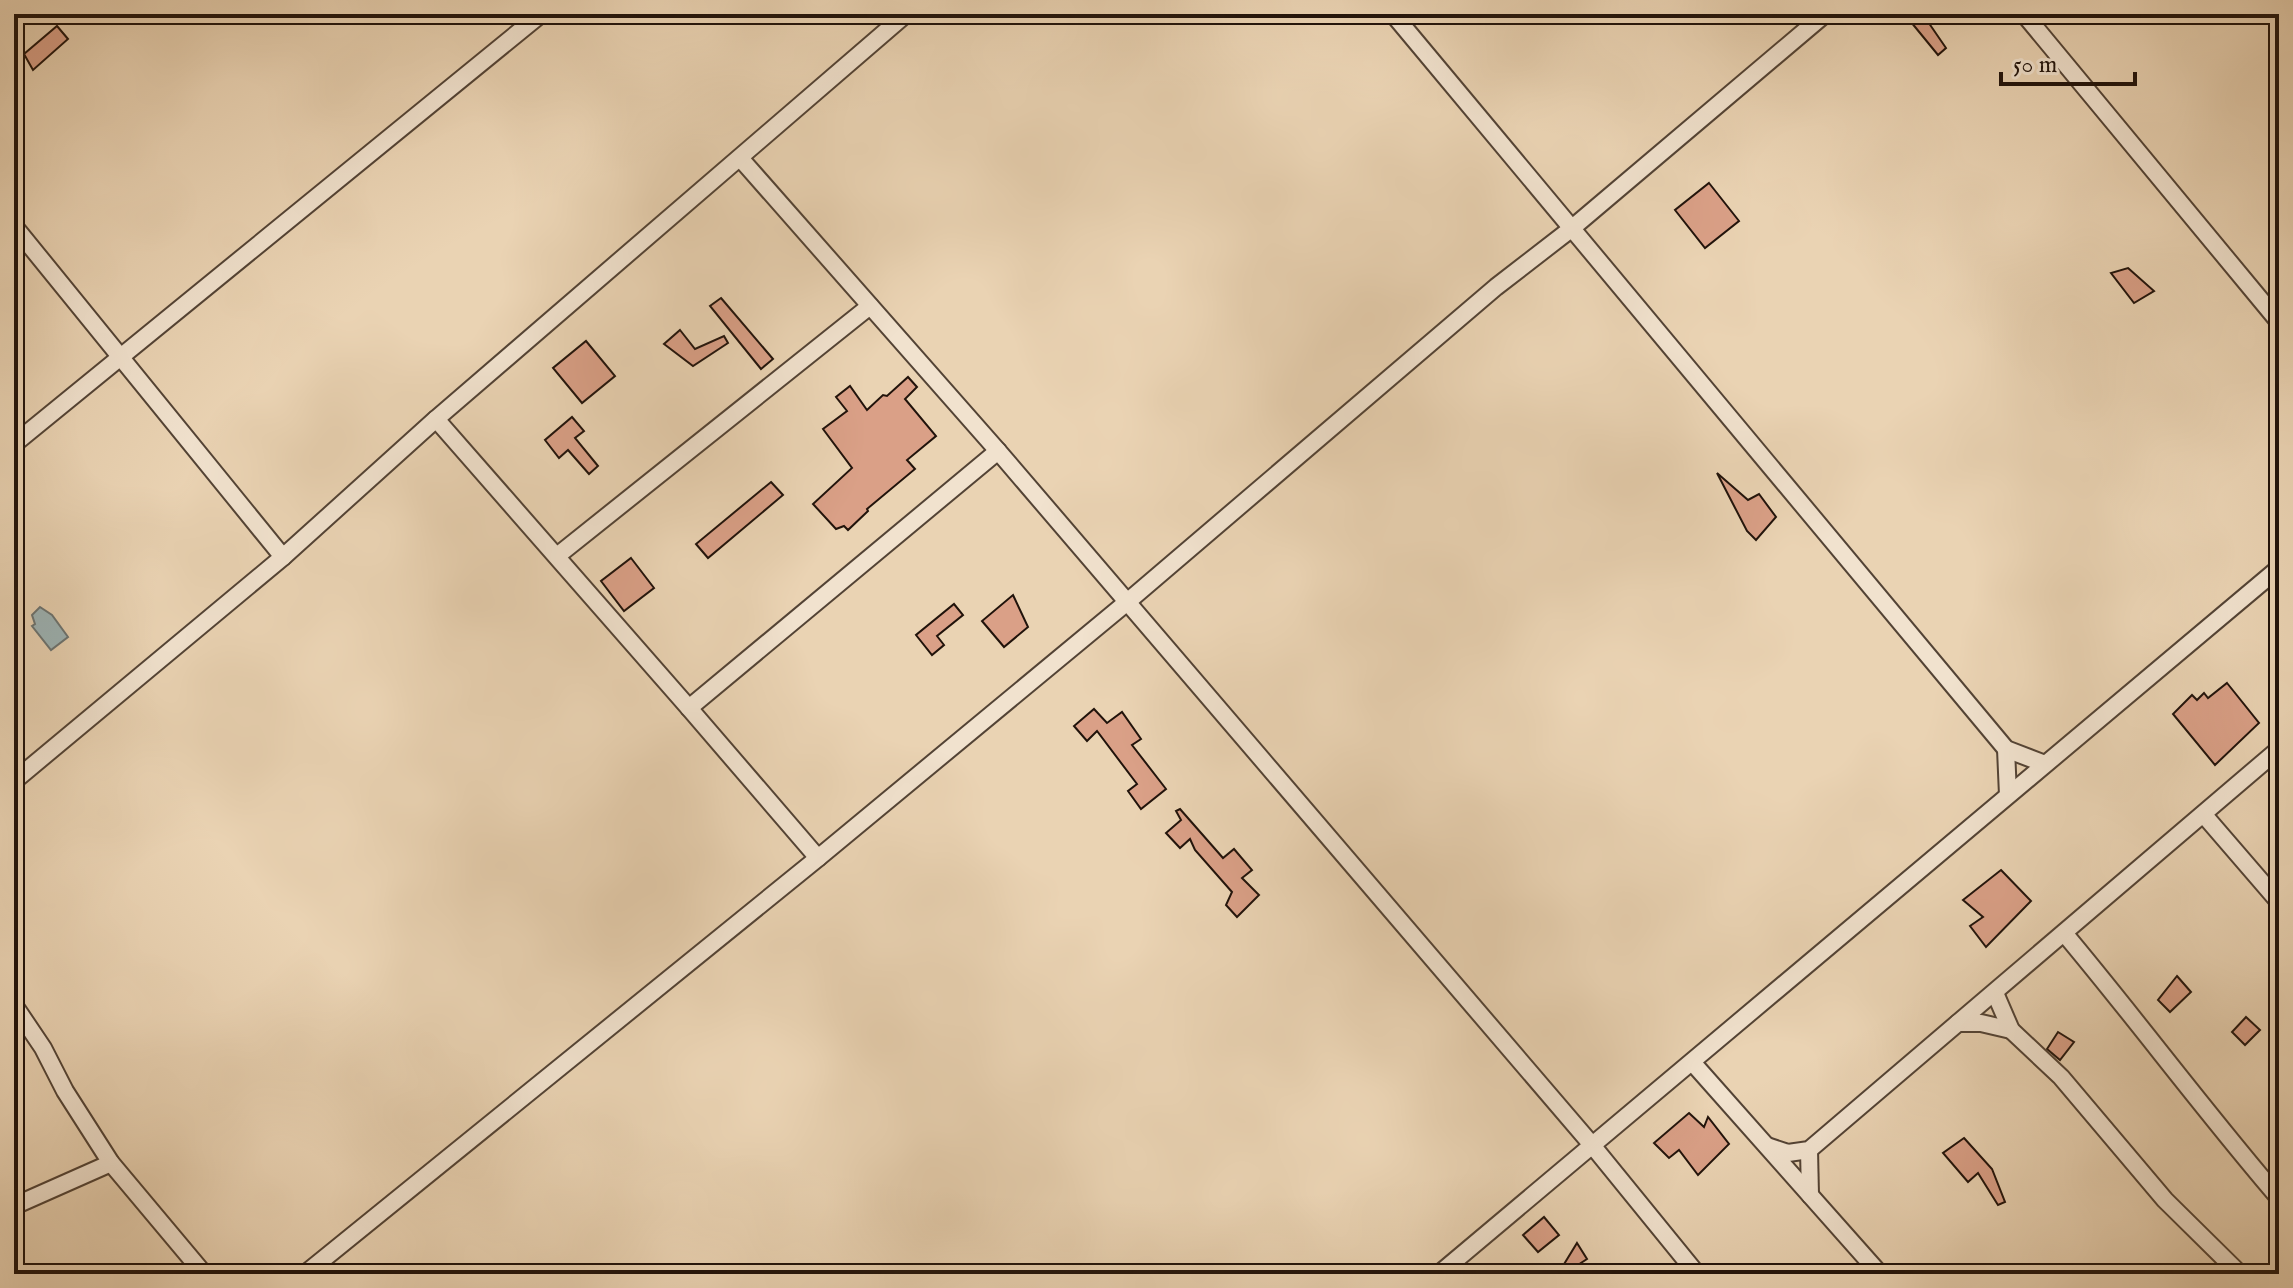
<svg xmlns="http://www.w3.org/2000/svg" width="2293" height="1288" font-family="'IM FELL English',serif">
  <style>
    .water { fill: #9db5b8; stroke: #6b7473; stroke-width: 2 }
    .building { fill: #daa087; stroke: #21130b; stroke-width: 2 }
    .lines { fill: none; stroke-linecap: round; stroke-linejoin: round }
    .minor-casing { stroke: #534335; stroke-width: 20 }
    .minor { stroke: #f1e2ce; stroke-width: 16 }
  </style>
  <rect width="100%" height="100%" fill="#ead3b3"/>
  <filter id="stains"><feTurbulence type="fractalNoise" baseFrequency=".0025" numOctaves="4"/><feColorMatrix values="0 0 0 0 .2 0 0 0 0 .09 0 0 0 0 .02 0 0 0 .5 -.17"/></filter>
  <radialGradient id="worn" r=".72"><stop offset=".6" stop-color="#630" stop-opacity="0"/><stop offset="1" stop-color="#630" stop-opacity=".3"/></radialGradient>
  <path class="water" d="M40,607L52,615L68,637L51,650L32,626L35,624L32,615Z"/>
  <g class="building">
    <path d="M1924,16L1946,48L1938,55L1911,22Z"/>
    <path d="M57,26L68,39L33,70L24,54Z"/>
    <path d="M1709,183L1739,221L1705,248L1675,210Z"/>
    <path d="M2128,268L2154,291L2134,303L2111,273Z"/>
    <path d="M721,298L773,359L761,369L710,306Z"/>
    <path d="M680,330L695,349L724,336L728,343L693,366L664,344Z"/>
    <path d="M586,341L615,376L582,403L553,368Z"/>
    <path d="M908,377L917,387L905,399L936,436L907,460L915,469L867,509L868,511L848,530L844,526L836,529L813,504L852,468L823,429L847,411L836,397L850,386L867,410L883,395L887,396Z"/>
    <path d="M572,417L584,431L575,438L598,466L589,474L568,450L559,458L545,440Z"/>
    <path d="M1717,473L1748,500L1759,494L1776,517L1756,540L1747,531Z"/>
    <path d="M771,482L783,495L708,558L696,544Z"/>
    <path d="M631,558L654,588L624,611L601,581Z"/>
    <path d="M1013,595L1028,627L1004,647L982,621Z"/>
    <path d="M954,604L963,615L937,636L944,645L932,655L916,635Z"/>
    <path d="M2227,683L2259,723L2215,765L2173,714L2192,695L2197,700L2204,693L2208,698Z"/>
    <path d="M1094,709L1107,723L1122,712L1141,739L1132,745L1166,789L1141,809L1128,791L1137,784L1097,731L1087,741L1074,726Z"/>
    <path d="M1180,809L1223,858L1234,849L1252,870L1242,878L1259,895L1237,917L1226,905L1232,892L1195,850L1190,839L1180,848L1166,833L1181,820L1176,811Z"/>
    <path d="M2001,870L2031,901L1986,947L1970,926L1983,917L1963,900Z"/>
    <path d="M2177,976L2191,992L2170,1012L2158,1000Z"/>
    <path d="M2246,1017L2260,1030L2245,1045L2232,1032Z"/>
    <path d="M2058,1032L2074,1042L2060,1060L2047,1049Z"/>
    <path d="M1689,1113L1704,1127L1708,1117L1729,1144L1698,1175L1679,1150L1669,1158L1654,1143Z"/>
    <path d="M1964,1138L1992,1169L2005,1202L1998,1205L1978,1173L1968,1182L1943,1153Z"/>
    <path d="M1544,1217L1559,1235L1538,1252L1523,1235Z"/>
    <path d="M1577,1243L1587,1259L1564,1274H1558Z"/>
  </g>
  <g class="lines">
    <g class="minor-casing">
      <g id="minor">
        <path d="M1393,14L2006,749L2045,764"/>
        <path d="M2024,14L2279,322"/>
        <path d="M740,158L998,451L1592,1145L1697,1274"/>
        <path d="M14,226L283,557"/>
        <path d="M436,419L689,708L818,858"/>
        <path d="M14,444L541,14"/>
        <path d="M557,556L870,306"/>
        <path d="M689,708L998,451"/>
        <path d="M2006,749L2008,795"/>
        <path d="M14,781L283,557L436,419L906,14"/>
        <path d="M2204,815L2279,902"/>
        <path d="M2064,933C2137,1020 2205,1112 2279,1198"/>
        <path d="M1995,993L2011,1030L2061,1077L2165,1200L2240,1274"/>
        <path d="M14,1005L43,1048L65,1091L111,1163L204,1274"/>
        <path d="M1958,1023H1981L2011,1030"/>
        <path d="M1692,1062L1880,1274"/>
        <path d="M1767,1146L1788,1153L1809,1150L2279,749"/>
        <path d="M1809,1150L1810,1195"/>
        <path d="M14,1206L111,1163"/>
        <path d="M305,1274L818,858L1126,603L1496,287L1571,229L1825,14"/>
        <path d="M1439,1274L2279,568"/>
      </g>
    </g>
    <use href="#minor" class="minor"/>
  </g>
  <rect width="2293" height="1288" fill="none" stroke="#ead3b3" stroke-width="48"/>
  <rect x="16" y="16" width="2261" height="1256" fill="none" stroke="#21130b" stroke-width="4"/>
  <rect x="24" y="24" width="2245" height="1240" fill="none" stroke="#21130b" stroke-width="2"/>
  <path d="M2001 72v12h134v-12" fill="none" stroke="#21130b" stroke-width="4"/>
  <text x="2013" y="72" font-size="24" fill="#21130b" stroke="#f1e2ce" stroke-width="6" paint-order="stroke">50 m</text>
  <rect width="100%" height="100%" filter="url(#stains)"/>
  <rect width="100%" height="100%" fill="url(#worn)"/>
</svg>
